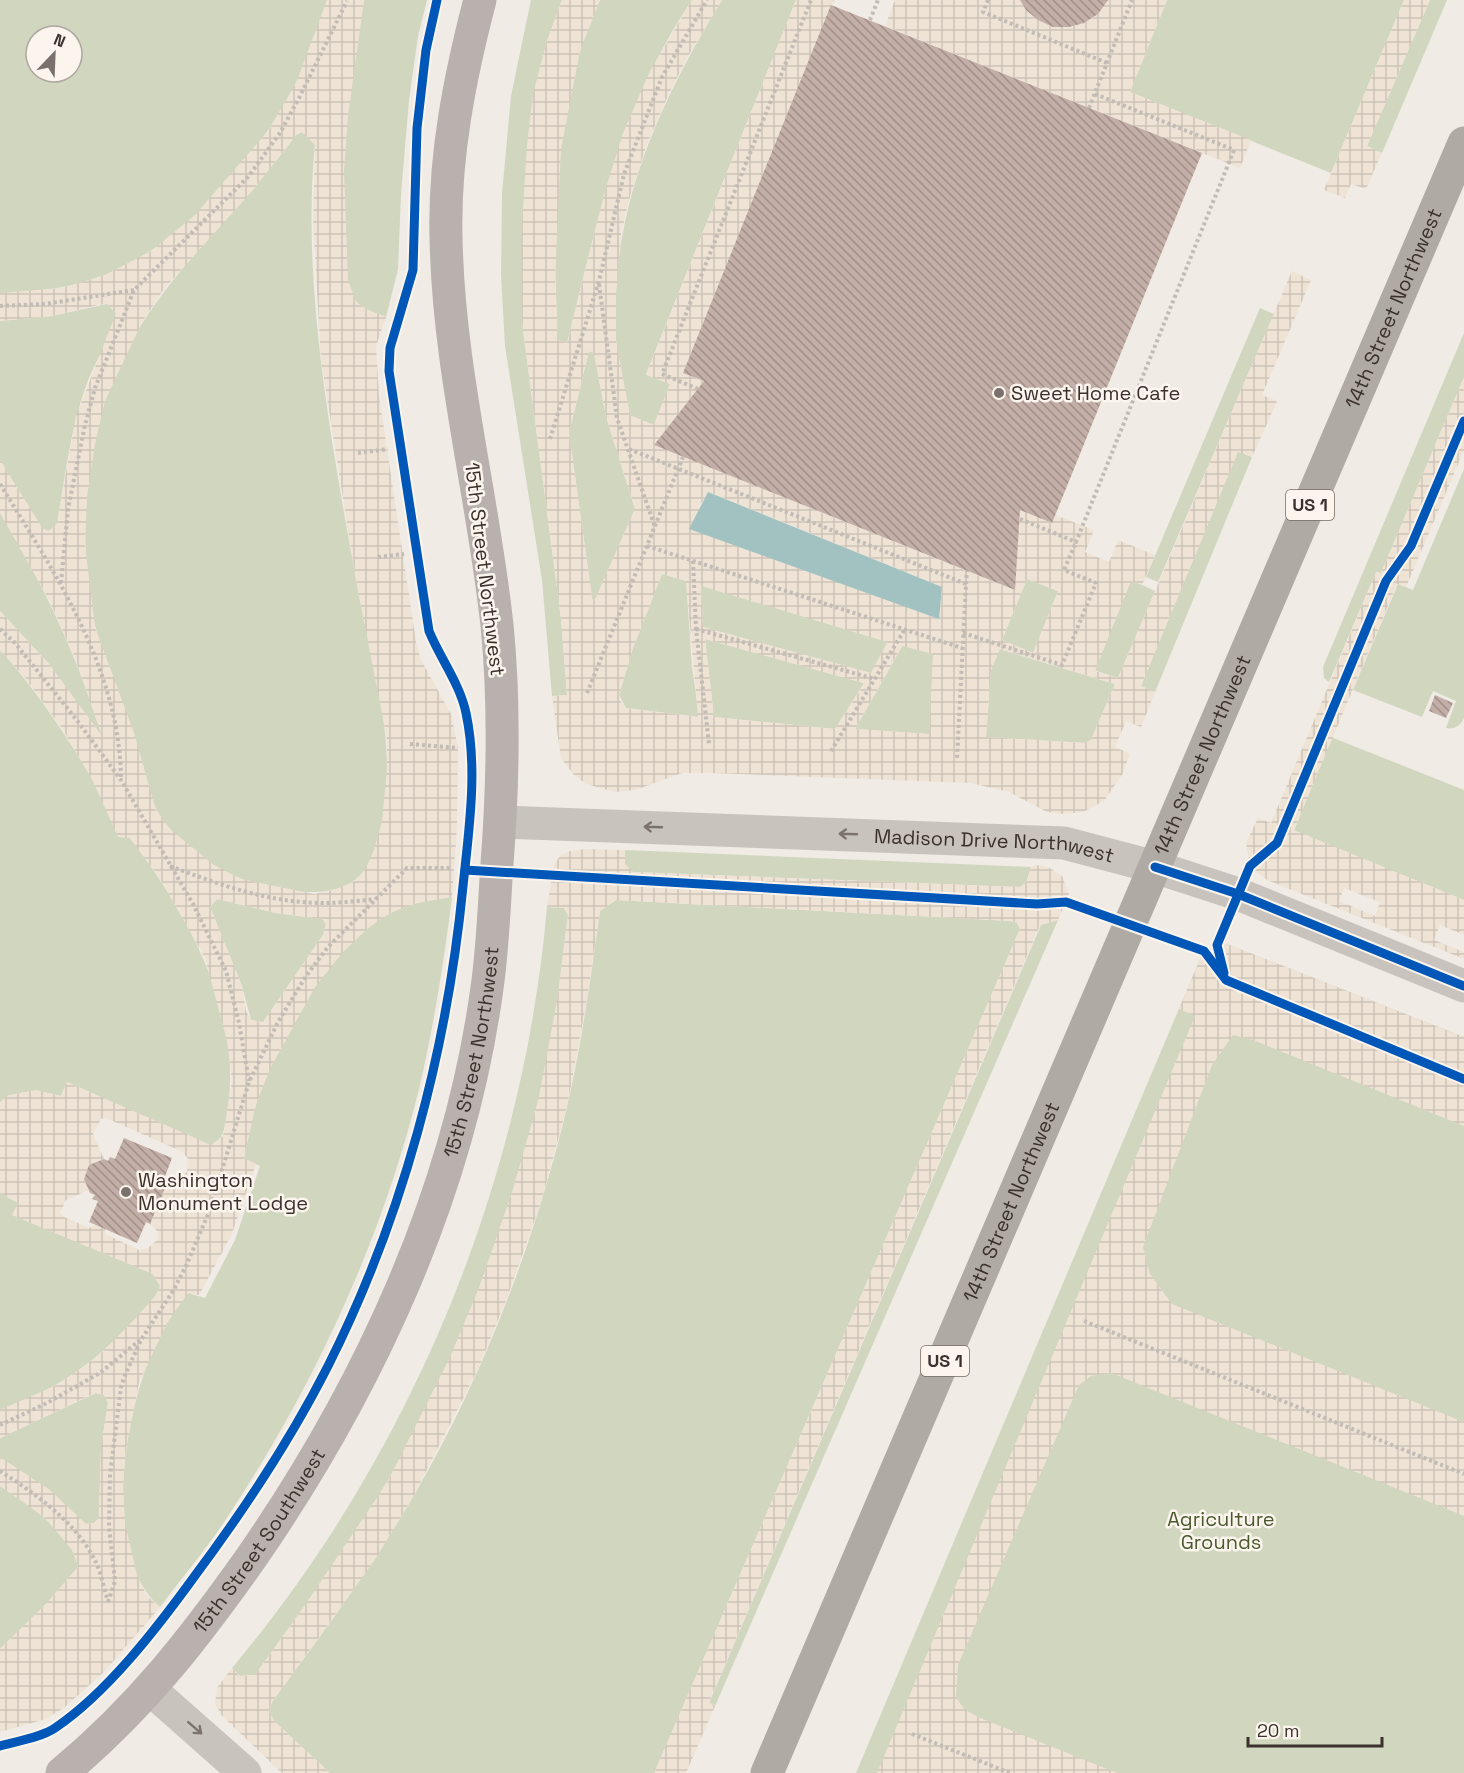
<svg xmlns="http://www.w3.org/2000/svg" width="1464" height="1773" font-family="'Space Grotesk',sans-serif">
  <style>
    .green { fill: #d1d6bf; fill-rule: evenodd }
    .plaza { fill: url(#plaza-grid); fill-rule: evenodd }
    .water { fill: #a1c2c1 }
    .building { fill: url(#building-back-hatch) }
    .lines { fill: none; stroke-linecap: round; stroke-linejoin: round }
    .path { stroke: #c2bbb6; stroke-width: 4; stroke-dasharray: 3 3; stroke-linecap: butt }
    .minor { stroke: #c9c3be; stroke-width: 33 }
    .major { stroke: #b8b1ad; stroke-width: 33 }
    .highway { stroke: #afaaa4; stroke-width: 33 }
    .cycleway-casing { stroke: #fbf5ee; stroke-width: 13 }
    .cycleway { stroke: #0057b8; stroke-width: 9 }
    .oneway { stroke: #7b726d }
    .poi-dot { fill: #7a716c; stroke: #fbf5ee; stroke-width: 2 }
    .labels { text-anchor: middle; stroke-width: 5; stroke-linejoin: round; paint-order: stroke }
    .shield { fill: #fbf5ee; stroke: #756b66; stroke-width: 1.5 }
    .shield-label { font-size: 18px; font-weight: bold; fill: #3b302b }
    .street-label { font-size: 20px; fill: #3b302b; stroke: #fbf5ee }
    .poi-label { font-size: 20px; fill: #3b302b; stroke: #fbf5ee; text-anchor: start }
    .park-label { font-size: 20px; fill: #4a5a2e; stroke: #fbf5ee }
  </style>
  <defs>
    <pattern id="plaza-grid" width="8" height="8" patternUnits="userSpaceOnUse" patternTransform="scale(1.5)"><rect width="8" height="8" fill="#eee3d5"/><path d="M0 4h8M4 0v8" fill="none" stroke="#cdc3b7"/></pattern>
    <pattern id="building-back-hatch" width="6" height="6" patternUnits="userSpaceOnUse" patternTransform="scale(1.5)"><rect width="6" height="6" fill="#c3afa7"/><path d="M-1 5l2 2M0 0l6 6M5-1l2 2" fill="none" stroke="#a08f88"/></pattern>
  </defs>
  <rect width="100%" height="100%" fill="#f0ebe5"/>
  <g class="green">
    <path d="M0,0H327C318,29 309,59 295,85C256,159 184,244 105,275C73,289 37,290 2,294L0,293ZM36,36H72V72H36Z"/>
    <path d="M364,0H427L418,36L409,100L401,194L398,269L386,317C372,312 356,307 350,292C345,278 346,260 345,246C339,164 350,81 364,0Z"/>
    <path d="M531,0H562L546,44L522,322L561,619L567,695L552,696L542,580L505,346L501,275L502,194L511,96Z"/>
    <path d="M600,0H692C619,108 598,220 567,343L558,340C553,245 552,144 580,52C585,34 593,17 600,0Z"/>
    <path d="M722,0H796L646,374L670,384L654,425L630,416C625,391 618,364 616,339C609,211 657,107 722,0Z"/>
    <path d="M1167,0H1404L1331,173L1130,92Z"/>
    <path d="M1430,0H1447L1382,153L1367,146Z"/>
    <path d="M302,132L315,144C301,286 332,445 357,585C371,660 397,739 383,816C379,837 374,865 356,879C330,902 269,890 239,878C209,867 176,842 159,814C145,791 142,757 133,731C121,696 103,661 95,625C79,553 83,471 105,401C141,291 230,225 296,135Z"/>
    <path d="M107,304L116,313C112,336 94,363 86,386C70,431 65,477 57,524L49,531L43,529L35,518L0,460V321L52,316Z"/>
    <path d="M1260,308L1274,314L1158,582L1146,577Z"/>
    <path d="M1464,333V377L1381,573L1376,572L1329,682L1324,678L1323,667Z"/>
    <path d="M589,351L594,353L606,417L635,509L593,605L569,433Z"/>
    <path d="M1238,451L1252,457L1155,692L1141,686Z"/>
    <path d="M1464,469V718C1461,725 1454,730 1446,728L1456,701L1433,691L1422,717L1353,690L1398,584L1413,590Z"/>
    <path d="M0,513C44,584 78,659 103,738L49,664L0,611Z"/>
    <path d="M662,574L686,581L692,667L699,717L626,708L619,695L633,648Z"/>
    <path d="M1027,579L1058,591L1033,653L1002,640Z"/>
    <path d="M1131,580L1155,591L1118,678L1094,670Z"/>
    <path d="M701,585L888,642L871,673L703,627Z"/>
    <path d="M705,639L864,683L835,729L714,717Z"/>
    <path d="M903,645L934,654L929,734L855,729Z"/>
    <path d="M999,649L1115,684L1091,740L1085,743L986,737L991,670Z"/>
    <path d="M0,650C51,706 88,771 125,836L130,838C186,911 242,1010 228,1106C226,1120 226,1139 211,1146L67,1082L61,1096C39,1091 19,1088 0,1102Z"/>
    <path d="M1331,737L1464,790V900L1294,831Z"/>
    <path d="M625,850L1031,867L1026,883L1020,887L632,872L625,865Z"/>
    <path d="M452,897C444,961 434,1025 419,1089C382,1239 315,1384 230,1513C209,1546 183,1576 160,1607C91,1548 130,1352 188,1293L205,1298L235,1240L260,1166L244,1159C248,1141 250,1122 256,1105C275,1042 330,944 390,913C410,903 431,900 452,897Z"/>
    <path d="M217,899L276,913L322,919L326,924L323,935L263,1022L251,1020L242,986L210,907Z"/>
    <path d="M616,900L1010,921L1017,923L1020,929L654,1773H330L275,1722L269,1712L272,1702C321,1635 371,1569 413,1497C483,1377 535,1242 567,1107C582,1042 591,976 600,911Z"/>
    <path d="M547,907L564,908L568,915C560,977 554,1042 538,1103C504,1233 456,1364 388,1480C348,1548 301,1611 255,1675L240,1676L232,1668C411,1455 523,1184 547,907Z"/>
    <path d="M1058,920L715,1706L709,1703L1041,925Z"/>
    <path d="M1227,944L1464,1037V1773H856L1200,959L1204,951Z"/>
    <path d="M0,1193L18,1203L13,1215L153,1274L160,1286C156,1298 146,1307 138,1316C100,1359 55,1392 0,1410Z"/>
    <path d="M96,1393L104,1395L108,1403L101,1447L99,1518L94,1523L86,1524L0,1457V1438Z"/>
    <path d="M0,1486C26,1502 73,1534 78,1567L46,1604L0,1649Z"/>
  </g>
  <g class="plaza">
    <path d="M327,0H364L348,116L344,170L348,280L356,302L366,309L386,317L376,346L379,396L416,642L421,660L451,714L458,748L457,827L452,897L416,903L390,913L367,929L343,952L315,987L271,1067L256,1104L244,1158L256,1164L231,1236L199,1295L188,1293L167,1323L139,1383L126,1449L123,1484L125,1523L137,1575L147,1596L160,1607L104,1672L65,1707L46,1719L0,1732V1649L46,1604L78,1567L73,1551L44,1517L0,1486V1457L50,1490L86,1524L94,1523L99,1518L101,1447L108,1403L104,1395L95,1393L0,1438V1410L59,1384L98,1356L132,1322L157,1294L160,1286L153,1274L12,1215L18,1203L0,1193V1102L9,1095L36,1090L61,1096L67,1082L211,1145L223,1136L232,1081L227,1041L205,958L159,877L138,849L130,838L118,837L92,779L61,727L26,679L0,650V611L49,664L102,736L75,658L48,598L0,513V460L43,529L49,531L53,528L57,523L76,416L116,313L107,304L98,305L52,316L0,321V293L62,288L105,275L151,251L195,215L268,131L296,83ZM302,132L315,145L313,221L321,360L356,580L387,740V768L382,821L374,850L366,868L355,881L337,889L314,894L241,879L214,865L171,830L156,810L134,733L95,627L85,545L87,497L95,444L105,401L142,322L164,289L253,190L296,135ZM217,899L276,913L322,919L326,924L323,935L263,1022L251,1020L246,1011L242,986L210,907ZM106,1118L183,1152L188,1159L187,1172L175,1180L168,1181L150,1224L158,1232V1239L148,1248L139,1250L105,1234V1229L95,1225L89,1228L62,1216L60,1213L66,1200L89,1190L84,1179L89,1165L104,1159L93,1134L101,1119Z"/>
    <path d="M562,0H600L580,51L561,149L555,277L558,340L567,343L605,191L623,133L650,71L692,0H722L687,58L667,98L647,144L629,200L621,234L616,294V341L630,415L654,425L670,384L646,375L796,0H834L683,373L704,381L654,445L1014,590L1020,510L1052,523L1055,515L1094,530L1085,552L1109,562L1118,540L1155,555L1142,585L1131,581L1095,671L1118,678L1292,271L1311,280L1262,395L1277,401L1252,457L1238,452L1141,686L1155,692L1141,727L1126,721L1115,747L1130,754L1122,775L1104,801L1083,812L1062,814L1047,812L1009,792L971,783L713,773H682L635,790L615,792L586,784L573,774L561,758L552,696L567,695L561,619L522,322L521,239L527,145L533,94L546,44ZM589,351L594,353L606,417L635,509L593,604L569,433ZM709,492L942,587L939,619L698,508ZM662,574L686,581L698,717L626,708L621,702L619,695L633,648ZM1027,579L1058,591L1033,653L1002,640ZM701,586L887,642V643L871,673L703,627ZM705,639L863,683L864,684L835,729L714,717ZM902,646L933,654L929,734L855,729ZM1000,649L1115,684L1091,740L1085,743L986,737L991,670Z"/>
    <path d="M895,0H1020L1026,10L1038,20L1053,27H1069L1084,23L1098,14L1108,0H1167L1130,92L1251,140L1240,168L885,26Z"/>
    <path d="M1404,0H1430L1367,146L1382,153L1366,189L1351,184L1345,198L1324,190Z"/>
    <path d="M1464,377V450L1406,587L1397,584L1294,830L1464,900V935L1440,925L1434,940L1464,952V959L1267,880L1250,866L1246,843L1258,818L1271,823L1376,572L1381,573ZM1344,888L1380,902L1375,916L1339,901Z"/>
    <path d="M585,849L625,850V864L633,872L1020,887L1026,883L1031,867L1036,865L1048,867L1062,876L1069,894L1058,920L1040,925L709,1702L715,1706L686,1773H654L1020,929L1017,923L1010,921L616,900L600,911L586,1005L567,1106L542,1199L507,1298L478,1369L414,1495L374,1561L272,1702L269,1712L275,1722L330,1773H282L222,1716L215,1704L217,1688L232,1668L240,1676L255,1675L303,1608L388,1481L450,1357L479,1288L513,1189L538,1101L557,1001L568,915L564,908L547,907L554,865L560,856L570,851Z"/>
    <path d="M1227,944L1464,1037V1126L1253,1040L1233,1035L1212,1065L1143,1247L1150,1274L1172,1304L1464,1422V1516L1126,1379L1111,1373L1091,1376L1079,1385L958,1665L956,1697L964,1709L978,1717L1117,1773H877L1195,1016L1179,1009L1200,959L1204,951Z"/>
  </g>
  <path class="water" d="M708,492L942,587L939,619L689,529Z"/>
  <g class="building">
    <path d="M1020,0H1108L1098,14L1084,23L1069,27H1053L1038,20L1026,10Z"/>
    <path d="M831,5L1202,153L1052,523L1020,510L1015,590L654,445L704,381L683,373Z"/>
    <path d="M1435,695L1453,703L1446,718L1429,711Z"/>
    <path d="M124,1138L172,1158L164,1179L168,1181L150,1224L146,1222L137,1243L89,1222L98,1201L92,1199L95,1195L90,1193L84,1179L89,1165L104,1159L108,1161L110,1157L115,1159Z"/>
  </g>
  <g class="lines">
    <g class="path">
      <path d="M988,0L983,12L1107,63"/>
      <path d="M870,20L878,0"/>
      <path d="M1089,108L1132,0"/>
      <path d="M599,284L617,418L655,527"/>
      <path d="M0,306L45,304L134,290"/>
      <path d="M698,389L662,374L811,0"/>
      <path d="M550,439L599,281L624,174L662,77L707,0"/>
      <path d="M629,449L966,584L957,759"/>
      <path d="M358,453L388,449"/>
      <path d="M0,484C55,573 120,670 121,779"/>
      <path d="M1020,519L1076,542L1234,150L1095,94"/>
      <path d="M647,546L962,648"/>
      <path d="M378,557L404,554"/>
      <path d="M693,561L696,629L709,744"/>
      <path d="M61,583L68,509L85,425L95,388L134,290L248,177L280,133L299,98L347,1"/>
      <path d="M966,584L967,571"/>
      <path d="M0,629L15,643L76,719L121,780L193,904L226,971L239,1023L249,1081"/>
      <path d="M696,629L875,679"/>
      <path d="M963,633L1062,665L1096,583L1064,570L1076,542"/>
      <path d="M587,693L683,457"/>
      <path d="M410,744L458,748"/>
      <path d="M831,751L905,629"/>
      <path d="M170,866C220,885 270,903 324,903C340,903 358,901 375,899"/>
      <path d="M1084,1321L1464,1474"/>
      <path d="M0,1425L45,1404L100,1373L140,1340"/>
      <path d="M0,1471C36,1494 79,1524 97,1565C102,1576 104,1590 108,1601"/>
      <path d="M108,1602L115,1581L109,1527L110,1475L121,1387L125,1375L141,1340L173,1291L186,1266L209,1212L249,1082L278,1022L306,976L328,947L407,868H452"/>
      <path d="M912,1734L1010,1773"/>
    </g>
    <g class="minor">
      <path id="s1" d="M500,822L1064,843L1155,867L1238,894L1464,986"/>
      <path d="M151,1690L245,1773"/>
    </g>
    <path class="major" id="s2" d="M62,1773C140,1708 193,1640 251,1558C368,1389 459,1194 487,988C493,947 494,906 497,864C503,785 505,705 497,625C483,495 448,367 446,236C444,157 460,76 480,0"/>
    <path class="highway" id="s3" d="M767,1773L1464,143"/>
    <g class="cycleway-casing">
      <g id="cycleway">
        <path d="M1155,867L1238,894L1464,986"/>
        <path d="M465,870L1037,904L1066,902L1204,951L1226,980L1464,1079"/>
        <path d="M1224,973L1217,945L1250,866L1277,843L1386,581L1411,546L1464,421"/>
        <path d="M0,1746C17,1741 40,1738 55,1728C107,1693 157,1628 194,1577C244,1510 290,1441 328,1366C403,1217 447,1051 463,886C469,829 478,769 466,713C460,684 440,658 429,631L389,371L390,348L413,270L417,128L426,50L437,0"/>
      </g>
    </g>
    <use href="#cycleway" class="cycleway"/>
  </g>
  <defs><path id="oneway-shaft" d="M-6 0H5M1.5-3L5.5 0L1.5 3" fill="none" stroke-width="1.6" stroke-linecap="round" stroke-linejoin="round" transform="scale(1.5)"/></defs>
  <g class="oneway">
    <use href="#oneway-shaft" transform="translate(653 827) rotate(-178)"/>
    <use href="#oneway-shaft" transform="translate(848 834) rotate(-178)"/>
    <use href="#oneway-shaft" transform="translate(195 1728) rotate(41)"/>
  </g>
  <g class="poi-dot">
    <circle cx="999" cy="393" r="6"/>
    <circle cx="126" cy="1192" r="6"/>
  </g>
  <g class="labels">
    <g class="shield">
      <rect x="1286" y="490" width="48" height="30" rx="4.5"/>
      <rect x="921" y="1346" width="48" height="30" rx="4.5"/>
    </g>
    <g class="shield-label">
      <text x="1310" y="511">US 1</text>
      <text x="945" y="1367">US 1</text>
    </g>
    <g class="street-label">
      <text dy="7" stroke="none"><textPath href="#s3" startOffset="1593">14th Street Northwest</textPath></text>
      <text transform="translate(485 569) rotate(83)" y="7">15th Street Northwest</text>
      <text dy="7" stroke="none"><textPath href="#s3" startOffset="1107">14th Street Northwest</textPath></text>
      <text dy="7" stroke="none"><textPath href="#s1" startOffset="495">Madison Drive Northwest</textPath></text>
      <text dy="7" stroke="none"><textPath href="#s2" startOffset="844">15th Street Northwest</textPath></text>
      <text dy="7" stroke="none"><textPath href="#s3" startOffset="621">14th Street Northwest</textPath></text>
      <text dy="7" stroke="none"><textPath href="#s2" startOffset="306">15th Street Southwest</textPath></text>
    </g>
    <g class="poi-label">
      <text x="1011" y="400">Sweet Home Cafe</text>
      <text x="138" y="1187">Washington<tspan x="138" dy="23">Monument Lodge</tspan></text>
    </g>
    <g class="park-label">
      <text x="1221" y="1526">Agriculture<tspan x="1221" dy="23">Grounds</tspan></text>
    </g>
  </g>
  <g transform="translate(54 54) rotate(23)"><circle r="28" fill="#fbf5ee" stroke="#aea6a0" stroke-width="1.5"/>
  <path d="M0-4.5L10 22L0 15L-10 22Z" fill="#7a716c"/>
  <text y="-9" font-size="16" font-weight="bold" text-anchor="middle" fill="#3b302b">N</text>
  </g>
  <path d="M1248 1737v9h134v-9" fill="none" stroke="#3b302b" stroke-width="3"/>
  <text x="1257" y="1737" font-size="18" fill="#3b302b" stroke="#fbf5ee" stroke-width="4.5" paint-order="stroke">20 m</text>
</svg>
